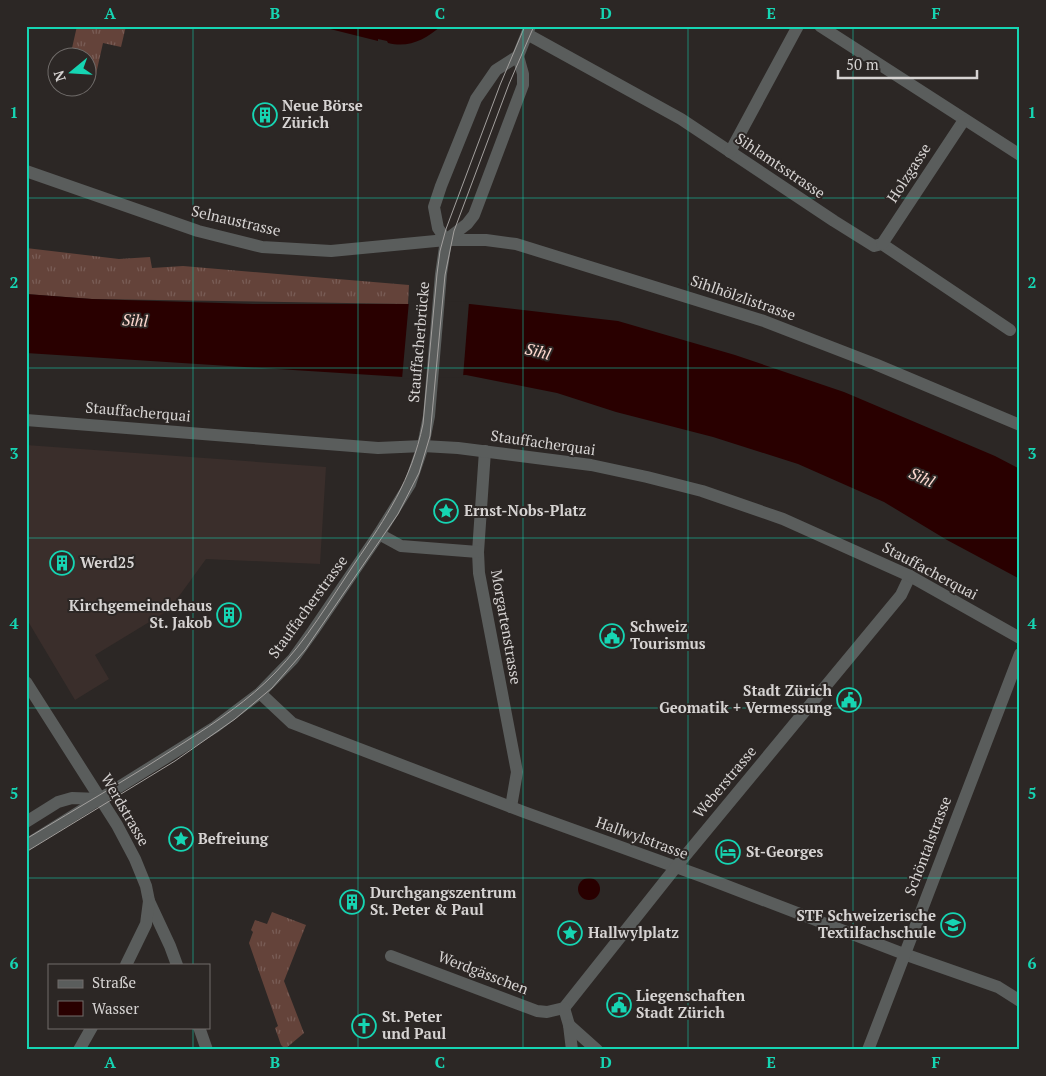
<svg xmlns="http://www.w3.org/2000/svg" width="1046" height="1076" font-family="'PT Serif',serif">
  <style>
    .built { fill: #3a2e2b }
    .grass { fill: url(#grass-tufts) }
    .water { fill: #290000 }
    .pier { fill: #2c2725 }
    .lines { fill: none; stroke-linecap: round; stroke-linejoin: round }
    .minor { stroke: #5a5d5c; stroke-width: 12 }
    .tertiary { stroke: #5a5d5c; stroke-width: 12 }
    .tram { stroke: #a3a09e; stroke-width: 1 }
    .grid { fill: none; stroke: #16d5b3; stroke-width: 1; stroke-opacity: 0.55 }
    .labels { text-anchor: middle; stroke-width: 4; stroke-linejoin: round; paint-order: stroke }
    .poi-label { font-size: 15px; font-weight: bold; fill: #d6d3d2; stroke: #2c2725; text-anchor: start }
    .street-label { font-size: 15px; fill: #d6d3d2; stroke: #2c2725 }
    .water-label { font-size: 16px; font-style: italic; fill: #fed9d0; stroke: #2c2725 }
    .neatline { fill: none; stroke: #16d5b3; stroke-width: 2 }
    .grid-label { font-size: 16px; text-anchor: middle; font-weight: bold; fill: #16d5b3 }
  </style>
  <defs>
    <pattern id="grass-tufts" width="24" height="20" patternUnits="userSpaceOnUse" patternTransform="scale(1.25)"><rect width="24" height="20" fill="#64433a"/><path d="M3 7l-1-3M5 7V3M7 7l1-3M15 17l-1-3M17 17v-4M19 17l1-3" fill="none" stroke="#795d56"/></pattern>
  </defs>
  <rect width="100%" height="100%" fill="#2c2725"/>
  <path class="built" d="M26,445L326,467L320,564L206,559L169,610L95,655L109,679L75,700L26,618Z"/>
  <g class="grass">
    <path d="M77,26H126L121,47L103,43L96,74L88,72V58L70,57Z"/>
    <path d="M26,248L119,259L150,257L152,268L183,266L409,285L408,304L92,299L26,294Z"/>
    <path d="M272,912L306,925L284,981L304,1033L285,1049L281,1045L275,1028L278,1026L249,943L253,932L251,930L255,920L267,924Z"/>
  </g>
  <g class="water">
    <path d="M318,26H441C425,40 409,48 388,43L387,41L378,39V41Z"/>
    <path d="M26,294L92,299L253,304H470L618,321L735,355L844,392L995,456L1020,469V579L947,540L884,502L798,464L713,437L616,412L557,393L466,375L403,377L26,353Z"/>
    <circle cx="589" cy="889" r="11"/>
  </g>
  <path class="pier" d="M409,301L469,302L463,377L402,379Z"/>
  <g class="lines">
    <g class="minor">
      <path d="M820,26L1020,155"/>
      <path d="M527,34L681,119L834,221L874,246L882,244L1010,330"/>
      <path d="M730,152L798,26"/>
      <path d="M882,244L964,120"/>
      <path d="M485,451L478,552L479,573L517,772L511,807"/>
      <path d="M379,534L401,546L478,552"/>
      <path d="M260,693L292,723L524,812L701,876L904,954L998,987L1020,1001"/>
      <path d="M391,956L537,1011L547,1012L564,1008"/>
      <path d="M564,1008L676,867L901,595L910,576"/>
      <path d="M564,1008L569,1025L572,1050"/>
      <path d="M569,1025L597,1050"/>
      <path d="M868,1050L1020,654"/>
    </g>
    <g class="tertiary">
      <path d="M26,171L198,231L262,247L331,251L446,240H486L516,244L764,321L875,364L1020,425"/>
      <path d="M446,240L438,228L434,207L441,186L476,99L496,70L518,56L530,26"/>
      <path d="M446,240L467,224L474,215L523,85V74L518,56"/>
      <path d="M26,420L378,448L423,446L458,448L591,465L647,477L702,491L783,519L910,576L1020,638"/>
      <path d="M26,682L117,825L135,859L146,886L149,901L170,946L177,965"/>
      <path d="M26,822L58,802L72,798L100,799"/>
      <path d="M26,845L215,727L260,693L293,659L313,631L379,534L410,484L423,446L429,416L441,274L446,240"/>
      <path d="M126,965L146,924L149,901"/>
      <path d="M199,1027L207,1050"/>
      <path d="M79,1050L92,1027"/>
    </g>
    <g class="tram">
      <path d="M26,839C79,807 133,776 185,742C216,722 249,700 275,673C307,640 330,600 355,563C387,516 411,481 423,424L437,274L440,251L446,229L500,85L525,26"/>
      <path d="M26,852L175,761L235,719L272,688L305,650L398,514L419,473L430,436L445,275L454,231L509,84L534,26"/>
    </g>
  </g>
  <path class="grid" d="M193,26V965M358,26V1050M523,26V1050M688,26V1050M853,26V1050M26,198H1020M26,368H1020M26,538H1020M26,708H1020M26,878H1020M193,1027V1050"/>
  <defs>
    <g id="building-ring" transform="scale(1.25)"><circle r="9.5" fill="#2c2725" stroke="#16d5b3" stroke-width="1.5"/><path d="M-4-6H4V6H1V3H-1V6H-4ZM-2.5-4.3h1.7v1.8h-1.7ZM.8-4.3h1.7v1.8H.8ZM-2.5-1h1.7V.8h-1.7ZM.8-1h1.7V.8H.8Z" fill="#16d5b3"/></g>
    <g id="sight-ring" transform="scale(1.25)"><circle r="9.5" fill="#2c2725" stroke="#16d5b3" stroke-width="1.5"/><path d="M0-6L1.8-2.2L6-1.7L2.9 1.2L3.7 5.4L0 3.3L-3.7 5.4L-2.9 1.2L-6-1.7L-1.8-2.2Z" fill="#16d5b3"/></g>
    <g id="civic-ring" transform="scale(1.25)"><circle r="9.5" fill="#2c2725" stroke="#16d5b3" stroke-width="1.5"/><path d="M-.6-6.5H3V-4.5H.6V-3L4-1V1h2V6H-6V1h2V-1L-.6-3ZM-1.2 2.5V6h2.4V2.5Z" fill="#16d5b3"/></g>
    <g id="hotel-ring" transform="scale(1.25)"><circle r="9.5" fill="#2c2725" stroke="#16d5b3" stroke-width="1.5"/><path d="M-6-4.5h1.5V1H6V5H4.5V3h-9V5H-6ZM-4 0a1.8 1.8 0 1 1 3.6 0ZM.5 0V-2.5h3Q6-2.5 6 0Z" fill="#16d5b3"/></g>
    <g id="university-ring" transform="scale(1.25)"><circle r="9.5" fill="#2c2725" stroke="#16d5b3" stroke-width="1.5"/><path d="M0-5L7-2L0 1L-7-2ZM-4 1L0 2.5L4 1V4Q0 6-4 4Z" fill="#16d5b3"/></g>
    <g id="church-ring" transform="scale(1.25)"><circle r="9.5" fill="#2c2725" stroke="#16d5b3" stroke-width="1.5"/><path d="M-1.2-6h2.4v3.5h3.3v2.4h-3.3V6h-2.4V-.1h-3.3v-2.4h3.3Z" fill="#16d5b3"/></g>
  </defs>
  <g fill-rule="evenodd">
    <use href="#building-ring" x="265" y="115"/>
    <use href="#sight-ring" x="446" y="511"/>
    <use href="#building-ring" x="62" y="563"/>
    <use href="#building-ring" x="229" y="615"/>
    <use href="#civic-ring" x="612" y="636"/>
    <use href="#civic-ring" x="849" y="700"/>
    <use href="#sight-ring" x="181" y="839"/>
    <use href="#hotel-ring" x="728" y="852"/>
    <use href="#building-ring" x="352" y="902"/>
    <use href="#university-ring" x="953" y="925"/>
    <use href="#sight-ring" x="570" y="933"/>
    <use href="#civic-ring" x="619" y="1005"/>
    <use href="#church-ring" x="364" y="1026"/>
  </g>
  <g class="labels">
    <g class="poi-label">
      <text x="282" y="111">Neue Börse<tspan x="282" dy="17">Zürich</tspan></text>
      <text x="464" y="516">Ernst-Nobs-Platz</text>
      <text x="80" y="568">Werd25</text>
      <text x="212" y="611" text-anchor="end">Kirchgemeindehaus<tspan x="212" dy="17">St. Jakob</tspan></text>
      <text x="630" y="632">Schweiz<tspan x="630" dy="17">Tourismus</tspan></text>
      <text x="832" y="696" text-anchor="end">Stadt Zürich<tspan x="832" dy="17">Geomatik + Vermessung</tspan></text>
      <text x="198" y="844">Befreiung</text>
      <text x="746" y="857">St-Georges</text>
      <text x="370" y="898">Durchgangszentrum<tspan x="370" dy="17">St. Peter &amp; Paul</tspan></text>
      <text x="936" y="921" text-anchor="end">STF Schweizerische<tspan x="936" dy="17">Textilfachschule</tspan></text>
      <text x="588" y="938">Hallwylplatz</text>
      <text x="636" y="1001">Liegenschaften<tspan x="636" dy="17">Stadt Zürich</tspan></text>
      <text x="382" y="1022">St. Peter<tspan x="382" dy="17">und Paul</tspan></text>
    </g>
    <g class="street-label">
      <text transform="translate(780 166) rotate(34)" y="5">Sihlamtsstrasse</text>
      <text transform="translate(909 173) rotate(-57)" y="5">Holzgasse</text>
      <text transform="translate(236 221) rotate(13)" y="5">Selnaustrasse</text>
      <text transform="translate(743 298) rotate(19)" y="5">Sihlhölzlistrasse</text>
      <text transform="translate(419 342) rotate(-85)" y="5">Stauffacherbrücke</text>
      <text transform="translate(138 412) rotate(5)" y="5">Stauffacherquai</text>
      <text transform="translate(543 443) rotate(8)" y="5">Stauffacherquai</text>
      <text transform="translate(930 571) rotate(28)" y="5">Stauffacherquai</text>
      <text transform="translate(308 607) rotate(-54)" y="5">Stauffacherstrasse</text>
      <text transform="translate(506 627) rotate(80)" y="5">Morgartenstrasse</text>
      <text transform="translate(725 782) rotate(-50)" y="5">Weberstrasse</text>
      <text transform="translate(125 810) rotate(60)" y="5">Werdstrasse</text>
      <text transform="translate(642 838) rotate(20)" y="5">Hallwylstrasse</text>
      <text transform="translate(928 846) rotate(-69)" y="5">Schöntalstrasse</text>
      <text transform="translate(483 973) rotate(21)" y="5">Werdgässchen</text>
    </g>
    <g class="water-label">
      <text transform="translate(135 320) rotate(3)" y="6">Sihl</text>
      <text transform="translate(538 351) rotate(14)" y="6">Sihl</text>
      <text transform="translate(922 477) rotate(25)" y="6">Sihl</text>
    </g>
  </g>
  <rect width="1046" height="1076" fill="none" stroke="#2c2725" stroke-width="55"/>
  <rect x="48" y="964" width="162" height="65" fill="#2c2725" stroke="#706c6a"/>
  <rect x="58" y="980" width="25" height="8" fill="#5a5d5c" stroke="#706c6a"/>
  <text x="92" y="988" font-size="15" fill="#d6d3d2">Straße</text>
  <rect x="58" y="1001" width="25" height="15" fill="#290000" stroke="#706c6a"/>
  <text x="92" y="1014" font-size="15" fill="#d6d3d2">Wasser</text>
  <g transform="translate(72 72) rotate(252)"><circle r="24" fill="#2c2725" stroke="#706c6a"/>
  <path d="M0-4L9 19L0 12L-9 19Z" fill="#16d5b3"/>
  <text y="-8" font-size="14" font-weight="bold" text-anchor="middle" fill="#d6d3d2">N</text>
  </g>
  <path d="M838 70v8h139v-8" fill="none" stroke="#d6d3d2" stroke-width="2.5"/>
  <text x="846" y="70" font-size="15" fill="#d6d3d2" stroke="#2c2725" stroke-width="4" paint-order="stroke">50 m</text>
  <rect x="28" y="28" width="990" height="1020" class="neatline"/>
  <g class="grid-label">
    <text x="110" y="19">A</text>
    <text x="275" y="19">B</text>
    <text x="440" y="19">C</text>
    <text x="606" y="19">D</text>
    <text x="771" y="19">E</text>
    <text x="936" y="19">F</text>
    <text x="14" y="118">1</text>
    <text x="1032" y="118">1</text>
    <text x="14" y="288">2</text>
    <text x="1032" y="288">2</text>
    <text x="14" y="459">3</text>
    <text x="1032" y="459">3</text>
    <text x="14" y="629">4</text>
    <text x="1032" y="629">4</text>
    <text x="14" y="799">5</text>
    <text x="1032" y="799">5</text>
    <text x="14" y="969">6</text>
    <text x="1032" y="969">6</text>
    <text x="110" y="1068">A</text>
    <text x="275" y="1068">B</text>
    <text x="440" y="1068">C</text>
    <text x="606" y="1068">D</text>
    <text x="771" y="1068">E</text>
    <text x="936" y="1068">F</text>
  </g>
</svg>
